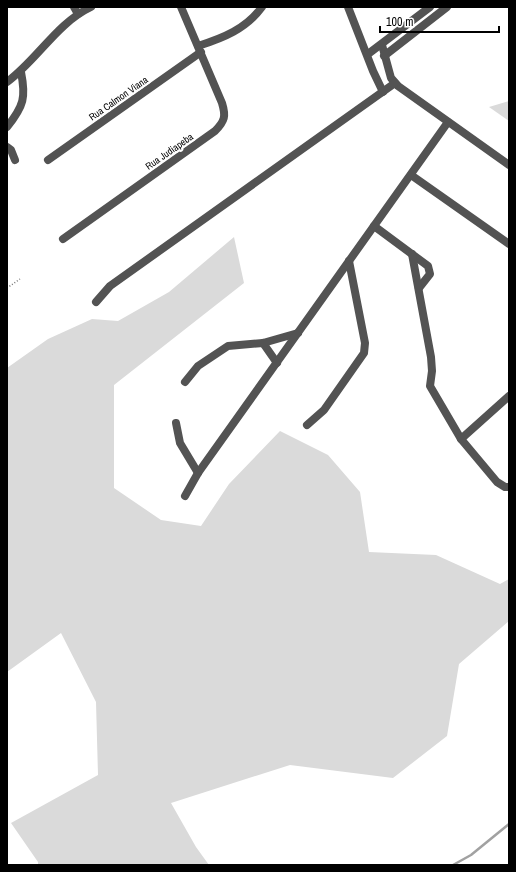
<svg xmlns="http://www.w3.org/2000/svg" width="516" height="872" font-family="'Archivo Narrow',sans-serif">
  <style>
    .green { fill: #dadada }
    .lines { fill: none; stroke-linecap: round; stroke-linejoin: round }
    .stream { stroke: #a1a1a1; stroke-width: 2.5 }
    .path { stroke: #757575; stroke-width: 1.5; stroke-dasharray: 1 2; stroke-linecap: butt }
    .street { stroke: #535353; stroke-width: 8 }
    .labels { text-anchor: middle; stroke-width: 4; stroke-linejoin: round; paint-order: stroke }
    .street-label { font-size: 10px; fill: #000; stroke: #fff }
  </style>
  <rect width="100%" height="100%" fill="#fff"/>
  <g class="green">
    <path d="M509,101V121L489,107Z"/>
    <path d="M234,237L244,283L114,385V488L161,520L201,526L229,484L280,431L328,455L360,492L369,552L436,555L500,584L509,579V621L459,664L447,736L393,778L290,765L171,803L196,847L209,865H38V862L11,823L98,775L96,702L61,633L7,672V368L48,339L92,319L118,321L169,292Z"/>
  </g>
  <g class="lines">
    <path class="stream" d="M453,865L471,855L509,824"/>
    <path class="path" d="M7,288L20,279"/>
    <g class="street">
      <path d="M74,7L78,14"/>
      <path d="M348,7L373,71L383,92"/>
      <path d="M382,45L391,78L398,86L509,165"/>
      <path d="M198,46C223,38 246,29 262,7"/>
      <path d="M368,54L430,7"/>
      <path d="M384,56L447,7"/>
      <path d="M7,82C37,60 57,23 91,7"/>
      <path d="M7,127C24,106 26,97 21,72"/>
      <path d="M7,147L11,150L15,160"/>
      <path d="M48,160L201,52"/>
      <path d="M411,175L509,244"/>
      <path d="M374,226L428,266L430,274L419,288"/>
      <path d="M63,239L215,131C225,121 226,116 222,103L181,7"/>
      <path d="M412,254L431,357L432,371L430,386L461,439L497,482L505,487H509"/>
      <path d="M96,302L110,286L395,83"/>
      <path d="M263,343L277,363"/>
      <path d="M185,382L198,366L228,346L263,343L298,333"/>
      <path d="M176,423L180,443L198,473"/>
      <path d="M307,425L324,410L364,353L365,343L349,261"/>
      <path d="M461,439L509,396"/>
      <path d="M185,496L198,473L448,122"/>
    </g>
  </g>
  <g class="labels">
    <g class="street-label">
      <text transform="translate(118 98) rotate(-35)" y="4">Rua Calmon Viana</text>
      <text transform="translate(169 151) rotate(-35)" y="4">Rua Judiapeba</text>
    </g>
  </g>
  <rect width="516" height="872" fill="none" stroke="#000000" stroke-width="16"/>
  <path d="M380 26v6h119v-6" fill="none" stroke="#000000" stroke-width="2"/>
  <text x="386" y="26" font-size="12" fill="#000000" stroke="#ffffff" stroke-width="3" paint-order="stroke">100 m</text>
</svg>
